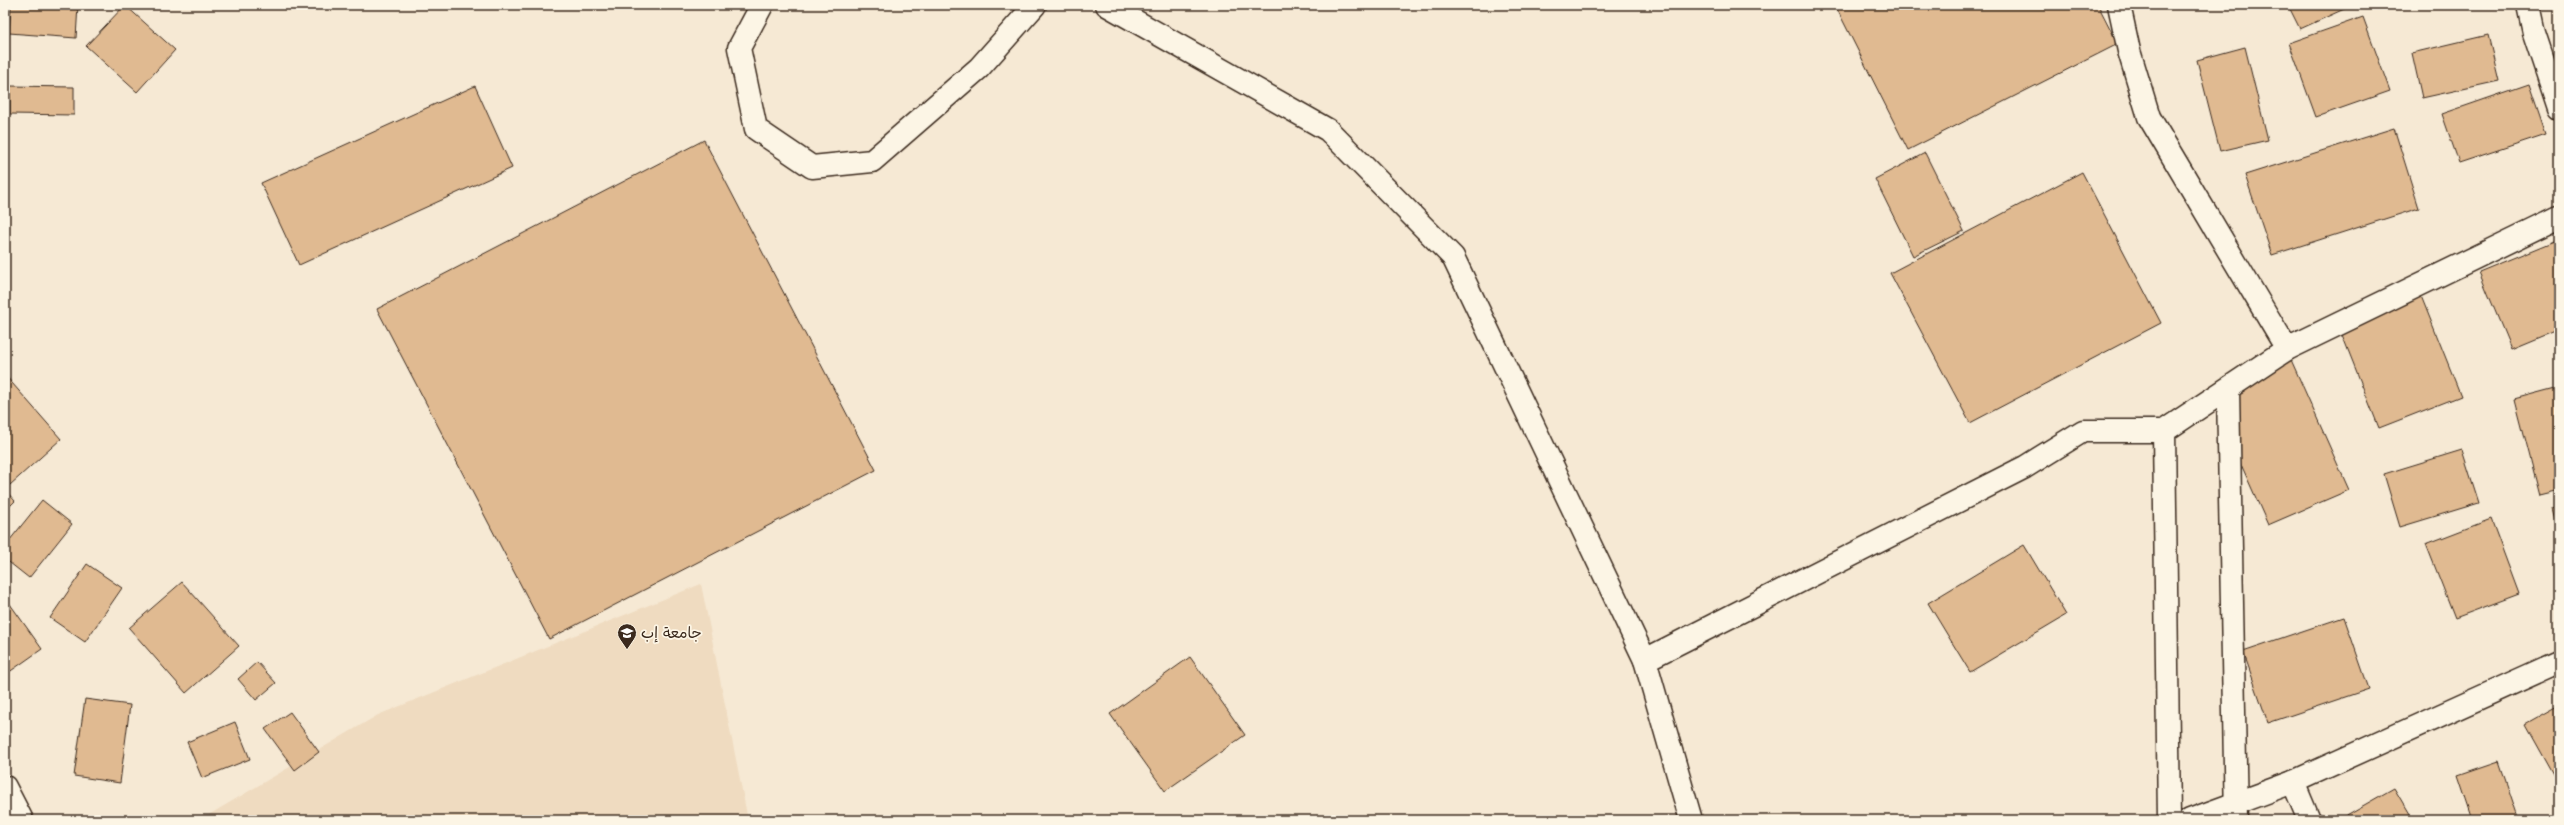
<svg xmlns="http://www.w3.org/2000/svg" width="2564" height="825" font-family="'Comic Neue','Playpen Sans Arabic',sans-serif">
  <style>
    .built { fill: #efdbc0 }
    .building { fill: #e0ba91; stroke: #3b2a1e }
    .lines { fill: none; stroke-linecap: round; stroke-linejoin: round }
    .minor-casing { stroke: #3b2a1e; stroke-width: 25 }
    .minor { stroke: #fcf5e5; stroke-width: 22 }
    .labels { text-anchor: middle; stroke-width: 3.5; stroke-linejoin: round; paint-order: stroke }
    .poi-label { font-size: 15px; fill: #3b2a1e; stroke: #fcf5e5; text-anchor: start }
  </style>
  <rect width="100%" height="100%" fill="#f6e9d4"/>
  <filter id="ink" filterUnits="userSpaceOnUse"><feTurbulence type="fractalNoise" baseFrequency=".025" numOctaves="2"/><feDisplacementMap in="SourceGraphic" scale="8" xChannelSelector="R" yChannelSelector="G"/><feConvolveMatrix kernelMatrix="1 2 1 2 8 2 1 2 1" color-interpolation-filters="sRGB"/></filter>
  <g filter="url(#ink)">
    <path class="built" d="M701,584L748,820H200L378,715Z"/>
    <g class="building">
      <path d="M11,5H78L76,38L9,33Z"/>
      <path d="M125,5L175,50L137,92L86,46Z"/>
      <path d="M1835,5H2098L2118,44L1908,150Z"/>
      <path d="M2288,5H2353L2300,29Z"/>
      <path d="M2363,17L2390,91L2316,117L2289,43Z"/>
      <path d="M2488,35L2499,81L2422,98L2412,53Z"/>
      <path d="M2245,47L2268,140L2220,151L2197,60Z"/>
      <path d="M2529,84L2546,134L2459,163L2442,114Z"/>
      <path d="M10,86L74,87V115L10,114Z"/>
      <path d="M475,86L512,168L299,265L261,183Z"/>
      <path d="M2394,128L2419,208L2272,255L2245,175Z"/>
      <path d="M704,140L876,470L549,639L377,309Z"/>
      <path d="M1925,153L1964,231L1913,256L1875,179Z"/>
      <path d="M2082,172L2161,323L1970,423L1890,273Z"/>
      <path d="M2559,239V329L2511,349L2479,272Z"/>
      <path d="M2417,286L2461,396L2379,428L2335,317Z"/>
      <path d="M2288,353L2349,490L2268,525L2207,388Z"/>
      <path d="M5,375L61,439L10,485L5,479Z"/>
      <path d="M2559,387V491L2539,496L2514,399Z"/>
      <path d="M2462,450L2479,503L2400,527L2384,474Z"/>
      <path d="M5,490L15,501L5,511Z"/>
      <path d="M42,500L72,524L29,578L5,559V546Z"/>
      <path d="M2559,507V537L2552,509Z"/>
      <path d="M2491,519L2519,594L2455,618L2426,544Z"/>
      <path d="M2024,545L2066,615L1970,672L1928,603Z"/>
      <path d="M87,564L122,588L85,642L50,618Z"/>
      <path d="M182,582L239,646L186,693L129,628Z"/>
      <path d="M5,597L42,649L5,675Z"/>
      <path d="M2344,617L2369,689L2268,723L2243,651Z"/>
      <path d="M1190,657L1245,735L1165,791L1110,714Z"/>
      <path d="M257,662L276,683L256,700L238,679Z"/>
      <path d="M85,699L130,705L120,783L74,776Z"/>
      <path d="M2559,705V785L2525,724Z"/>
      <path d="M290,712L319,752L295,770L265,729Z"/>
      <path d="M235,722L250,759L202,778L187,742Z"/>
      <path d="M2499,761L2519,820H2473L2458,775Z"/>
      <path d="M2394,788L2413,820H2338Z"/>
    </g>
    <g class="lines">
      <g class="minor-casing">
        <g id="minor">
          <path d="M762,5L739,48L756,129L812,167L872,161L979,68L1035,5"/>
          <path d="M1107,5L1328,130L1453,257L1645,660"/>
          <path d="M2119,5L2129,51L2149,117L2287,349"/>
          <path d="M2528,5L2534,33L2559,108"/>
          <path d="M2228,389L2236,820"/>
          <path d="M2164,431L2169,820"/>
          <path d="M2293,782L2309,820"/>
          <path d="M5,787L22,820"/>
          <path d="M1691,820L1645,660L2025,467L2083,431H2164L2287,349L2559,217"/>
          <path d="M2190,820L2293,782L2559,662"/>
        </g>
      </g>
      <use href="#minor" class="minor"/>
    </g>
  </g>
  <defs>
    <g id="university-pin" transform="scale(1)"><path d="M0 17L-7.5 6A9.5 9.5 0 1 1 7.5 6Z" fill="#3b2a1e" stroke="#fcf5e5"/><path d="M0-5L7-2L0 1L-7-2ZM-4 1L0 2.5L4 1V4Q0 6-4 4Z" fill="#fff"/></g>
  </defs>
  <g fill-rule="evenodd">
    <use href="#university-pin" x="627" y="633"/>
  </g>
  <g class="labels">
    <g class="poi-label">
      <text x="641" y="638">جامعة إب</text>
    </g>
  </g>
  <rect width="2564" height="825" fill="none" stroke="#fcf5e5" stroke-width="20"/>
  <rect x="10" y="10" width="2544" height="805" fill="none" stroke="#3b2a1e" stroke-width="1.5" filter="url(#ink)"/>
</svg>
